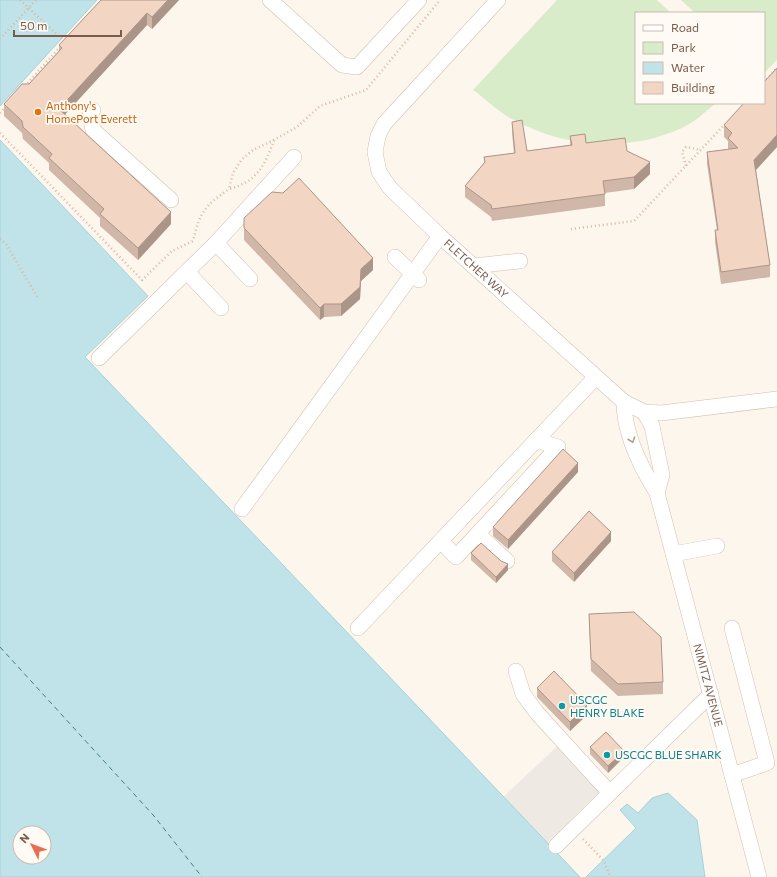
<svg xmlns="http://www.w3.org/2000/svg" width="777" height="877" font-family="Commissioner,sans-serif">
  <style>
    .industrial { fill: #efe9e4 }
    .green { fill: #d8ecc9 }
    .water { fill: #bfe3e8; stroke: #a5d3da; fill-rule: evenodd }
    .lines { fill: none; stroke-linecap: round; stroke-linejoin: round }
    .ferry { stroke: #437c86; stroke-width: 1; stroke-dasharray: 5 4; stroke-linecap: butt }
    .minor-casing { stroke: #d1beb0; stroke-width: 16 }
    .path { stroke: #d9b8a5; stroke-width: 2.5; stroke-dasharray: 1 3; stroke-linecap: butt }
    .minor { stroke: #fff; stroke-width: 15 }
    .wall { fill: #d1b7a8 }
    .shaded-wall { fill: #aa9588 }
    .building { fill: #f3d5c3; stroke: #aa9588 }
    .oneway { stroke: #af9d94 }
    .food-dot { fill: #e8710a; stroke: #fffaf3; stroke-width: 1.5 }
    .culture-dot { fill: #0f9aa8; stroke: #fffaf3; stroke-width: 1.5 }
    .labels { text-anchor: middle; stroke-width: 3.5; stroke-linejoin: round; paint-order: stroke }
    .food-label { font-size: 11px; fill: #c56008; stroke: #fffaf3; text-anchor: start }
    .street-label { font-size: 11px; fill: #7a5c4d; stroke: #fffaf3 }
    .culture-label { font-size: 11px; fill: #0d838f; stroke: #fffaf3; text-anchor: start }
  </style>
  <rect width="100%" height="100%" fill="#fdf6ec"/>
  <path class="industrial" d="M564,740L608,783L547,843L503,797Z"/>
  <g class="green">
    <path d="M557,0H657L671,13H636V103H716C706,111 694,123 682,128C627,153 565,148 512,119C498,112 486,99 473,90Z"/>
    <path d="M681,0H777V60L764,73V13H695Z"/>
  </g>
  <g class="water">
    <path d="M0,0H97L0,106Z"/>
    <path d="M0,140L148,296L85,357L580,877H0ZM20,833H44V857H20Z"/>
    <path d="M668,793L697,820L705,877H586L636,828L620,810L627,804L638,813L652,798Z"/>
  </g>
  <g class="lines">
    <path class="ferry" d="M0,647L154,816L202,877"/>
    <g class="minor-casing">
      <g id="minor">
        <path d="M270,0L342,65L357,67L419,0"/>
        <path id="s1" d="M498,0L384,124L378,136L375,152L379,172L390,188L440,236L624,402L644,412L661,413L777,399"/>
        <path d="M93,110L90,115L93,130L171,200"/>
        <path d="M216,243L250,279"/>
        <path d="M395,257L419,280"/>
        <path d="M473,266L520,261"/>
        <path d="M187,272L221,308"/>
        <path d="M99,358L216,243L294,157"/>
        <path id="s2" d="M624,402C624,434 640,466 657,493L759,877"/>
        <path d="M644,412L652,426L662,475L657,493"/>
        <path d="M242,509L440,236"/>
        <path d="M478,534L507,561"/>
        <path d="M441,541L456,557L558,447L536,440"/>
        <path d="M673,554L717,546"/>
        <path d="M358,628L596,377"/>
        <path d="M732,628L767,763L732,775"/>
        <path d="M516,671L523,694L537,713L610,793"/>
        <path d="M556,846L711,694"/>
      </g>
    </g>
    <g class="path">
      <path d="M20,0L62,39"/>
      <path d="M0,39L36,0"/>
      <path d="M764,82L777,68"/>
      <path d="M25,86L60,47"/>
      <path d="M0,113L6,106"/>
      <path d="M0,133L142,280L172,251L193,241C200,211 205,206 229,189"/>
      <path d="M274,140C265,165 257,182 229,189L233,173L242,159L253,150L274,140L297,127L320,106L366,90L440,0"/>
      <path d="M686,166L682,152L686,147L701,150"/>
      <path d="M571,229L634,221L725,124"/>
      <path d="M0,239L6,244L38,298"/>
      <path d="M583,839L604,861L610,877"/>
    </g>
    <use href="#minor" class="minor"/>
  </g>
  <g class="wall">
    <path d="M101,0H179L152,29L147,25L65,114L171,224L138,260L100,226V218L49,170V163L23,139L22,133L4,116V104L29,84L59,51V45Z"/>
    <path d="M777,68V147L756,170L770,265V277L721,284L715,242V230H717L707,164V152L728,149V141L724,137V125Z"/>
    <path d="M512,122L527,151L570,145V136L586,143L627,151L650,174L634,189L605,193V206L492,221L491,217L465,197V186L484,163V157L514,153L512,133Z"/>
    <path d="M244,218L373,270L361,281L360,299L341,316L324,317L320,320L244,240Z"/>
    <path d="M578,472L508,549L493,536V527Z"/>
    <path d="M611,541L574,582L552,561V552Z"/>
    <path d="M471,553L508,570L496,583L471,560Z"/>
    <path d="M589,614L663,682V694L618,696L591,671Z"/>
    <path d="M537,688L587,715L570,731L537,697Z"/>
    <path d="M590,747L624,757L608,773L590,754Z"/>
  </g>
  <g class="shaded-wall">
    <path d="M168,0H179L152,29V17Z"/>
    <path d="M147,13V25L59,121V109Z"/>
    <path d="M777,135V147L754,172V160Z"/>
    <path d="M650,162V174L634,189V177Z"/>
    <path d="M171,212V224L138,260V248Z"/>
    <path d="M373,258V270L361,281L360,299L341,316V304L361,269Z"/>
    <path d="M324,304V317L320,320V308Z"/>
    <path d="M578,463V472L508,549V540Z"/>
    <path d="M611,532V541L574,582V573Z"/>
    <path d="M508,564V570L496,583V577Z"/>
    <path d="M587,705V715L570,731V722Z"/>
    <path d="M624,751V757L608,773V766Z"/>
  </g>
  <g class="building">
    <path d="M101,0H168L152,17L147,13L59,109L171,212L138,248L100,214L104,209L49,158L52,154L23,127L22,121L4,104L22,84H29L62,48L59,45Z"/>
    <path d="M777,68V135L754,160L770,265L721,272L715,230H718L707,152L738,148L728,138L732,133L724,125L744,103H764V82Z"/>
    <path d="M522,120L527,151L572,145L570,136L585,134L586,143L625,138L627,151L650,162L634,177L603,181L605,194L492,209L491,205L465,186L485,162L484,157L515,153L512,122Z"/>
    <path d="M299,178L373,258L361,269L360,287L341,304H324L320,308L244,228V218L272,192L283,193Z"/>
    <path d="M563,449L578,463L508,540L493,527Z"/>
    <path d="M589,511L611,532L574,573L552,552Z"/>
    <path d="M481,543L501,561L508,564L496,577L471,553Z"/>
    <path d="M634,612L661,637L663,682L618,684L591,659L589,614Z"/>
    <path d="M554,671L587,705L570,722L537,688Z"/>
    <path d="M606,732L624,751L608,766L590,747Z"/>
  </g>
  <defs><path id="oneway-chevron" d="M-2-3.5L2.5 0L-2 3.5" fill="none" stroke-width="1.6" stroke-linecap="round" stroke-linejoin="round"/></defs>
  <use class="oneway" href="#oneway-chevron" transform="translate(632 440) rotate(71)"/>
  <circle class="food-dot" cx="38" cy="112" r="4"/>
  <g class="culture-dot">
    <circle cx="562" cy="706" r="4"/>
    <circle cx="607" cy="755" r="4"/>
  </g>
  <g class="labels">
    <g class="food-label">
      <text x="46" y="110">Anthony's<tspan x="46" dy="13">HomePort Everett</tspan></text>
    </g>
    <g class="street-label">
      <text dy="4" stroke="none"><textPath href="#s1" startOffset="356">FLETCHER WAY</textPath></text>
      <text dy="4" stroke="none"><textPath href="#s2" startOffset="297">NIMITZ AVENUE</textPath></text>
    </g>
    <g class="culture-label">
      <text x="570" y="704">USCGC<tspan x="570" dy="13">HENRY BLAKE</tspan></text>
      <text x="615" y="759">USCGC BLUE SHARK</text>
    </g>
  </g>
  <rect x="635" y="12" width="130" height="92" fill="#fffaf3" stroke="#cabbb1"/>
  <rect x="643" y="25" width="20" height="6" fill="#ffffff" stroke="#cabbb1"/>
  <text x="671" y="32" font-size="12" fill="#7a5c4d">Road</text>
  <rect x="643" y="42" width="20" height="12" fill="#d8ecc9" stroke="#cabbb1"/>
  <text x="671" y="52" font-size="12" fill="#7a5c4d">Park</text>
  <rect x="643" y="62" width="20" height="12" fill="#bfe3e8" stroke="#cabbb1"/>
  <text x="671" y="72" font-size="12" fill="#7a5c4d">Water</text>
  <rect x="643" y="82" width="20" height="12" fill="#f3d5c3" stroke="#cabbb1"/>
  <text x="671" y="92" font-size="12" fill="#7a5c4d">Building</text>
  <g transform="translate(32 845) rotate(312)"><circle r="19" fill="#fffaf3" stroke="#cabbb1"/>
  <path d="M0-3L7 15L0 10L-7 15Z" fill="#e76f51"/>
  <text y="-6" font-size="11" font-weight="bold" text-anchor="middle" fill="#7a5c4d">N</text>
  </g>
  <path d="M14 30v6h107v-6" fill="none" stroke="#7a5c4d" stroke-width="2"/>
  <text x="20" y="30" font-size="12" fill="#7a5c4d" stroke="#fffaf3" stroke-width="3" paint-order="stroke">50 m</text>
</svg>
